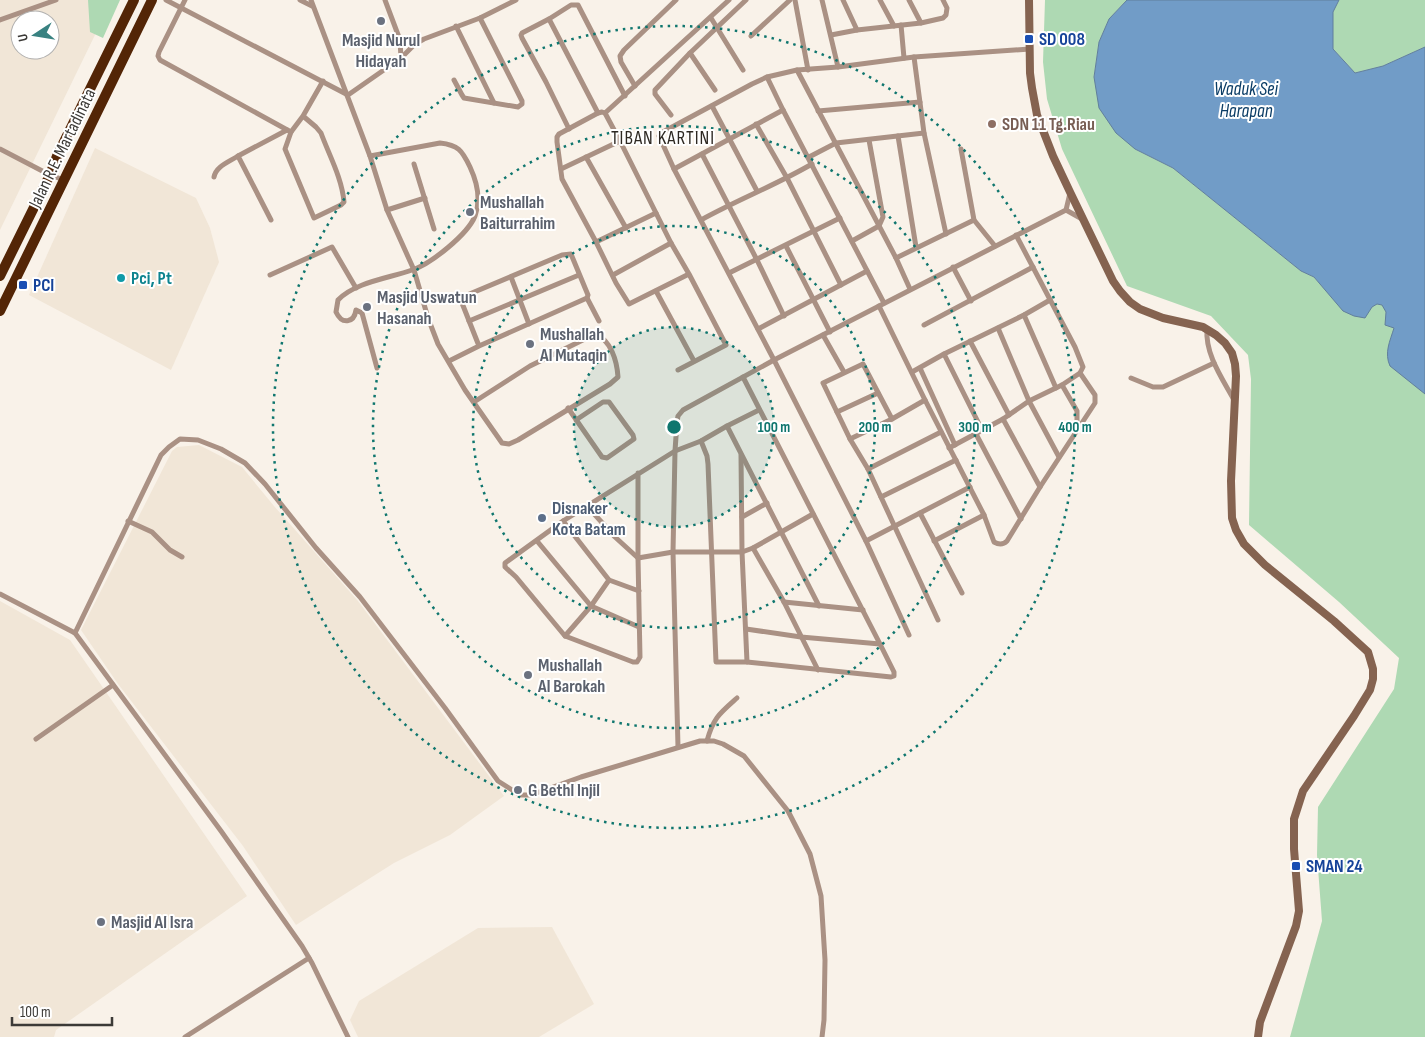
<svg xmlns="http://www.w3.org/2000/svg" width="1425" height="1037" font-family="'Sofia Sans Condensed',sans-serif">
  <style>
    .built { fill: #f1e6d7; fill-rule: evenodd }
    .green { fill: #aed9b3 }
    .water { fill: #719cc7; stroke: #617f9c }
    .lines { fill: none; stroke-linecap: round; stroke-linejoin: round }
    .street { stroke: #aa9184; stroke-width: 5 }
    .secondary { stroke: #856350; stroke-width: 8 }
    .highway { stroke: #532506; stroke-width: 10 }
    .ring { fill: none; stroke: #0f766e; stroke-width: 2.5; stroke-dasharray: 2.5 5 }
    .worship-dot { fill: #6b7280; stroke: #fff; stroke-width: 2 }
    .transit-dot { fill: #1a4fb4; stroke: #fff; stroke-width: 2 }
    .education-dot { fill: #8d6e63; stroke: #fff; stroke-width: 2 }
    .culture-dot { fill: #0f9aa8; stroke: #fff; stroke-width: 2 }
    .service-dot { fill: #5c6f8a; stroke: #fff; stroke-width: 2 }
    .labels { text-anchor: middle; stroke-width: 4; stroke-linejoin: round; paint-order: stroke }
    .transit-label { font-size: 18px; font-weight: bold; fill: #164399; stroke: #fff; text-anchor: start }
    .worship-label { font-size: 18px; font-weight: bold; fill: #5b616d; stroke: #fff; text-anchor: start }
    .education-label { font-size: 18px; font-weight: bold; fill: #785e54; stroke: #fff; text-anchor: start }
    .street-label { font-size: 18px; fill: #3c3a37; stroke: #fff }
    .culture-label { font-size: 18px; font-weight: bold; fill: #0d838f; stroke: #fff; text-anchor: start }
    .service-label { font-size: 18px; font-weight: bold; fill: #4e5e75; stroke: #fff; text-anchor: start }
    .water-label { font-size: 19px; font-style: italic; fill: #0a3c65; stroke: #fff }
    .neighbourhood-label { font-size: 19px; letter-spacing: 1px; fill: #2d2822; stroke: #fff }
    .centre { fill: #0f766e; stroke: #fff; stroke-width: 2.5 }
    .ring-label { font-size: 15px; text-anchor: middle; font-weight: bold; fill: #0f766e; stroke: #fff; stroke-width: 4; stroke-linejoin: round; paint-order: stroke }
  </style>
  <rect width="100%" height="100%" fill="#f9f2e9"/>
  <g class="built">
    <path d="M0,0H112L0,230ZM20,20H50V50H20Z"/>
    <path d="M95,148L196,198L210,228L219,262L171,370L29,295Z"/>
    <path d="M199,445L242,467L274,506L358,601L504,796L450,835L394,863L296,925L243,846L118,684L81,630L172,451L177,447Z"/>
    <path d="M0,601L70,640L247,896L56,1030L54,1037H0Z"/>
    <path d="M552,927L594,1004L539,1037H358L350,1020L359,1001L478,928Z"/>
  </g>
  <g class="green">
    <path d="M88,0H120L103,38L90,32Z"/>
    <path d="M1045,0H1127L1109,19L1099,42L1094,77L1135,149L1173,168L1301,271L1314,277L1337,303L1373,279L1425,367V1037H1290L1322,921L1317,855L1318,807L1394,689L1399,658L1339,602L1249,525L1251,379L1248,355L1211,316L1127,286L1062,149L1047,99L1043,62Z"/>
    <path d="M1339,0H1425V47L1383,66L1355,73L1333,49V11Z"/>
  </g>
  <path class="water" d="M1127,0H1339L1333,12V49L1355,73L1383,66L1425,47V394L1390,366C1384,353 1390,341 1394,328L1385,325L1386,312L1382,305L1377,304L1372,307L1365,318L1354,316L1343,311L1314,277L1301,271L1173,168L1135,149L1116,133L1099,108L1094,77L1099,42L1109,19Z"/>
  <g class="lines">
    <g class="street">
      <path d="M166,0L348,95L401,58L400,40L385,0"/>
      <path d="M185,0L159,52L158,56L160,60L291,132"/>
      <path d="M300,0L312,6"/>
      <path d="M311,0L370,156L387,210L414,270L428,318L438,344L465,390L502,443L509,444L518,440L610,384L618,377C617,361 611,340 595,334L530,366L474,402"/>
      <path d="M795,0L808,70"/>
      <path d="M822,0L838,67"/>
      <path d="M843,0L857,30"/>
      <path d="M880,0L894,26"/>
      <path d="M711,18L743,70"/>
      <path d="M549,19L598,113"/>
      <path d="M0,20L56,0"/>
      <path d="M921,23L943,18L946,15L947,8L943,0"/>
      <path d="M901,25L904,58"/>
      <path d="M456,26L494,103"/>
      <path d="M831,35L857,30L921,23L909,0"/>
      <path d="M751,36L790,0"/>
      <path d="M690,53L715,90"/>
      <path d="M914,57L924,133L946,234"/>
      <path d="M401,58L415,44L424,39L480,18L516,0"/>
      <path d="M797,70L896,258L910,289"/>
      <path d="M767,77L783,110L884,303"/>
      <path d="M454,80L462,95L464,98L518,107L522,104V101L480,18"/>
      <path d="M635,86L621,62L620,56L624,50L676,0"/>
      <path d="M712,106L757,191"/>
      <path d="M818,111L920,102"/>
      <path d="M605,113L729,0"/>
      <path d="M671,115L655,94V90L690,53L746,0"/>
      <path d="M303,116L316,127L321,133C329,155 342,178 344,202L341,205L314,218L285,149L291,132L303,116L323,81"/>
      <path d="M756,124L787,178L841,285"/>
      <path d="M569,129L546,82L522,38L521,35L522,33L549,19L571,5H578L625,96"/>
      <path d="M898,136L916,247"/>
      <path d="M0,149L50,175L64,180"/>
      <path d="M961,149L974,220L995,246"/>
      <path d="M702,154L757,260L784,316"/>
      <path d="M370,156L440,143C458,145 462,150 470,167C477,182 481,200 475,216C468,234 431,264 412,270C390,278 355,282 338,300L336,312C342,325 354,323 356,310L362,313L377,368"/>
      <path d="M586,157L626,228"/>
      <path d="M809,157L836,143L924,133"/>
      <path d="M414,164L434,229"/>
      <path d="M561,169L620,141"/>
      <path d="M674,169L783,110"/>
      <path d="M214,177C216,166 229,162 238,156"/>
      <path d="M387,210L425,198"/>
      <path d="M1066,210L1082,219"/>
      <path d="M271,220L238,156L287,130"/>
      <path d="M701,220C737,200 776,185 812,164"/>
      <path d="M852,241L879,226L883,217L869,140"/>
      <path d="M596,242L656,213"/>
      <path d="M786,246L830,332"/>
      <path d="M896,258L974,220"/>
      <path d="M953,267L971,301"/>
      <path d="M729,273L840,218"/>
      <path d="M270,275L332,247L356,288"/>
      <path d="M613,275L671,243"/>
      <path d="M511,277L529,324"/>
      <path d="M656,291L694,361"/>
      <path d="M587,298L599,321"/>
      <path d="M879,306L925,400L984,515L994,542C999,545 1003,545 1007,541L1040,487L1095,403V395L1080,373"/>
      <path d="M1024,315L1056,388"/>
      <path d="M469,321L579,275"/>
      <path d="M924,325L1033,267"/>
      <path d="M998,328L1029,401L1059,457"/>
      <path d="M758,329L867,271"/>
      <path d="M1207,329C1205,354 1222,378 1234,400"/>
      <path d="M823,335L844,372"/>
      <path d="M970,341L1009,415"/>
      <path d="M944,354L982,430"/>
      <path d="M449,361L479,346L587,298L588,295L571,254L562,255L460,298L479,346"/>
      <path d="M920,368L955,445"/>
      <path d="M678,370L726,345L689,274L671,243L620,141L605,113L602,112L598,113L559,134L557,137V142L562,179L596,242L616,283L629,304L689,274"/>
      <path d="M912,372L944,354L1024,315L1050,300"/>
      <path d="M1131,378L1153,387H1163L1214,363"/>
      <path d="M1062,385L1077,411V429"/>
      <path d="M568,408L602,457L607,458L634,439L633,435L609,402H603L576,420"/>
      <path d="M837,412L878,393"/>
      <path d="M892,419L863,364L823,383L850,439L868,469L938,620"/>
      <path d="M1003,419L1040,487"/>
      <path d="M727,426L819,606"/>
      <path d="M976,434L1021,519"/>
      <path d="M850,439L892,419L925,400"/>
      <path d="M701,441L707,456L708,464L716,662H747L891,677L894,676V672L880,644L743,377"/>
      <path d="M949,448L1003,419L1029,401L1062,385L1080,373L1083,367L1075,347L1016,235"/>
      <path d="M741,455L742,552L747,662"/>
      <path d="M868,469L941,432"/>
      <path d="M638,473V558L640,657L637,662H633L565,636L516,577L505,567V563L563,521L675,451L701,441L727,426L759,410"/>
      <path d="M970,487L866,541L774,360L674,169L659,136L661,133L752,84L767,77L797,70L838,67L914,57L1030,49"/>
      <path d="M881,497L956,460"/>
      <path d="M587,506L615,537L638,558L673,552H742L753,548L813,514"/>
      <path d="M920,513L962,593"/>
      <path d="M742,517L767,503"/>
      <path d="M128,521L152,532L170,550L182,557"/>
      <path d="M563,521L609,580L591,606L565,636"/>
      <path d="M537,541L591,606L639,627"/>
      <path d="M866,541L909,635"/>
      <path d="M934,541L984,515"/>
      <path d="M753,548L784,602L818,670"/>
      <path d="M609,580L639,591"/>
      <path d="M0,594L75,633L221,831L302,946L312,963L348,1037"/>
      <path d="M784,602L863,610"/>
      <path d="M746,629L801,637L880,644"/>
      <path d="M75,633L161,455L169,447L180,439L198,440L221,449L245,463L265,484L316,548L360,597L445,708L498,781L520,795H531L581,777L700,741H714L723,744L744,756L788,811L810,854L821,896L825,960L824,1020L822,1037"/>
      <path d="M36,739L113,685"/>
      <path d="M707,741C713,718 720,713 737,698"/>
      <path d="M678,747L673,552L675,451L677,422L678,416L683,410L774,360L1066,210L1070,193"/>
      <path d="M185,1037L309,958"/>
    </g>
    <path class="secondary" d="M1029,0L1030,73L1032,88L1037,115L1053,156L1070,192L1113,281L1120,291L1130,302L1140,309L1163,318L1203,327L1216,335L1225,343L1232,353L1235,364L1236,376L1231,481L1232,518L1236,530L1244,544L1265,565L1334,621L1368,652L1373,669V679L1370,690L1354,716L1303,791L1294,819V849L1299,911L1296,926L1260,1022L1258,1037"/>
    <g class="highway">
      <path d="M0,276L50,175L57,156L134,0"/>
      <path d="M0,311L152,0"/>
    </g>
  </g>
  <circle cx="674" cy="427" r="100" fill="#0f766e" fill-opacity=".12"/>
  <g class="ring">
    <circle cx="674" cy="427" r="100"/>
    <circle cx="674" cy="427" r="201"/>
    <circle cx="674" cy="427" r="301"/>
    <circle cx="674" cy="427" r="401"/>
  </g>
  <g class="worship-dot">
    <circle cx="381" cy="21" r="5"/>
    <circle cx="470" cy="212" r="5"/>
    <circle cx="367" cy="307" r="5"/>
    <circle cx="530" cy="344" r="5"/>
    <circle cx="528" cy="675" r="5"/>
    <circle cx="518" cy="790" r="5"/>
    <circle cx="101" cy="922" r="5"/>
  </g>
  <g class="transit-dot">
    <rect x="1024" y="34" width="10" height="10" rx="2.5"/>
    <rect x="18" y="280" width="10" height="10" rx="2.5"/>
    <rect x="1291" y="861" width="10" height="10" rx="2.5"/>
  </g>
  <circle class="education-dot" cx="992" cy="124" r="5"/>
  <circle class="culture-dot" cx="121" cy="278" r="5"/>
  <circle class="service-dot" cx="542" cy="518" r="5"/>
  <g class="labels">
    <g class="transit-label">
      <text x="1039" y="45">SD 008</text>
      <text x="33" y="291">PCI</text>
      <text x="1306" y="872">SMAN 24</text>
    </g>
    <g class="worship-label">
      <text x="381" y="46" text-anchor="middle">Masjid Nurul<tspan x="381" dy="21">Hidayah</tspan></text>
      <text x="480" y="208">Mushallah<tspan x="480" dy="21">Baiturrahim</tspan></text>
      <text x="377" y="303">Masjid Uswatun<tspan x="377" dy="21">Hasanah</tspan></text>
      <text x="540" y="340">Mushallah<tspan x="540" dy="21">Al Mutaqin</tspan></text>
      <text x="538" y="671">Mushallah<tspan x="538" dy="21">Al Barokah</tspan></text>
      <text x="528" y="796">G Bethl Injil</text>
      <text x="111" y="928">Masjid Al Isra</text>
    </g>
    <g class="education-label">
      <text x="1002" y="130">SDN 11 Tg.Riau</text>
    </g>
    <g class="street-label">
      <text transform="translate(62 148) rotate(-64)" y="6">Jalan R.E. Martadinata</text>
    </g>
    <g class="culture-label">
      <text x="131" y="284">Pci, Pt</text>
    </g>
    <g class="service-label">
      <text x="552" y="514">Disnaker<tspan x="552" dy="21">Kota Batam</tspan></text>
    </g>
    <g class="water-label">
      <text x="1246" y="95">Waduk Sei<tspan x="1246" dy="22">Harapan</tspan></text>
    </g>
    <g class="neighbourhood-label">
      <text x="663" y="144">TIBAN KARTINI</text>
    </g>
  </g>
  <circle cx="674" cy="427" r="8" class="centre"/>
  <g class="ring-label">
    <text x="774" y="432">100 m</text>
    <text x="875" y="432">200 m</text>
    <text x="975" y="432">300 m</text>
    <text x="1075" y="432">400 m</text>
  </g>
  <g transform="translate(35 35) rotate(258)"><circle r="24" fill="#ffffff" stroke="#b1b0af"/>
  <path d="M0-4L9 19L0 12L-9 19Z" fill="#398281"/>
  <text y="-8" font-size="14" font-weight="bold" text-anchor="middle" fill="#3c3a37">U</text>
  </g>
  <path d="M12 1017v8h100v-8" fill="none" stroke="#3c3a37" stroke-width="2.5"/>
  <text x="20" y="1017" font-size="15" fill="#3c3a37" stroke="#ffffff" stroke-width="4" paint-order="stroke">100 m</text>
</svg>
